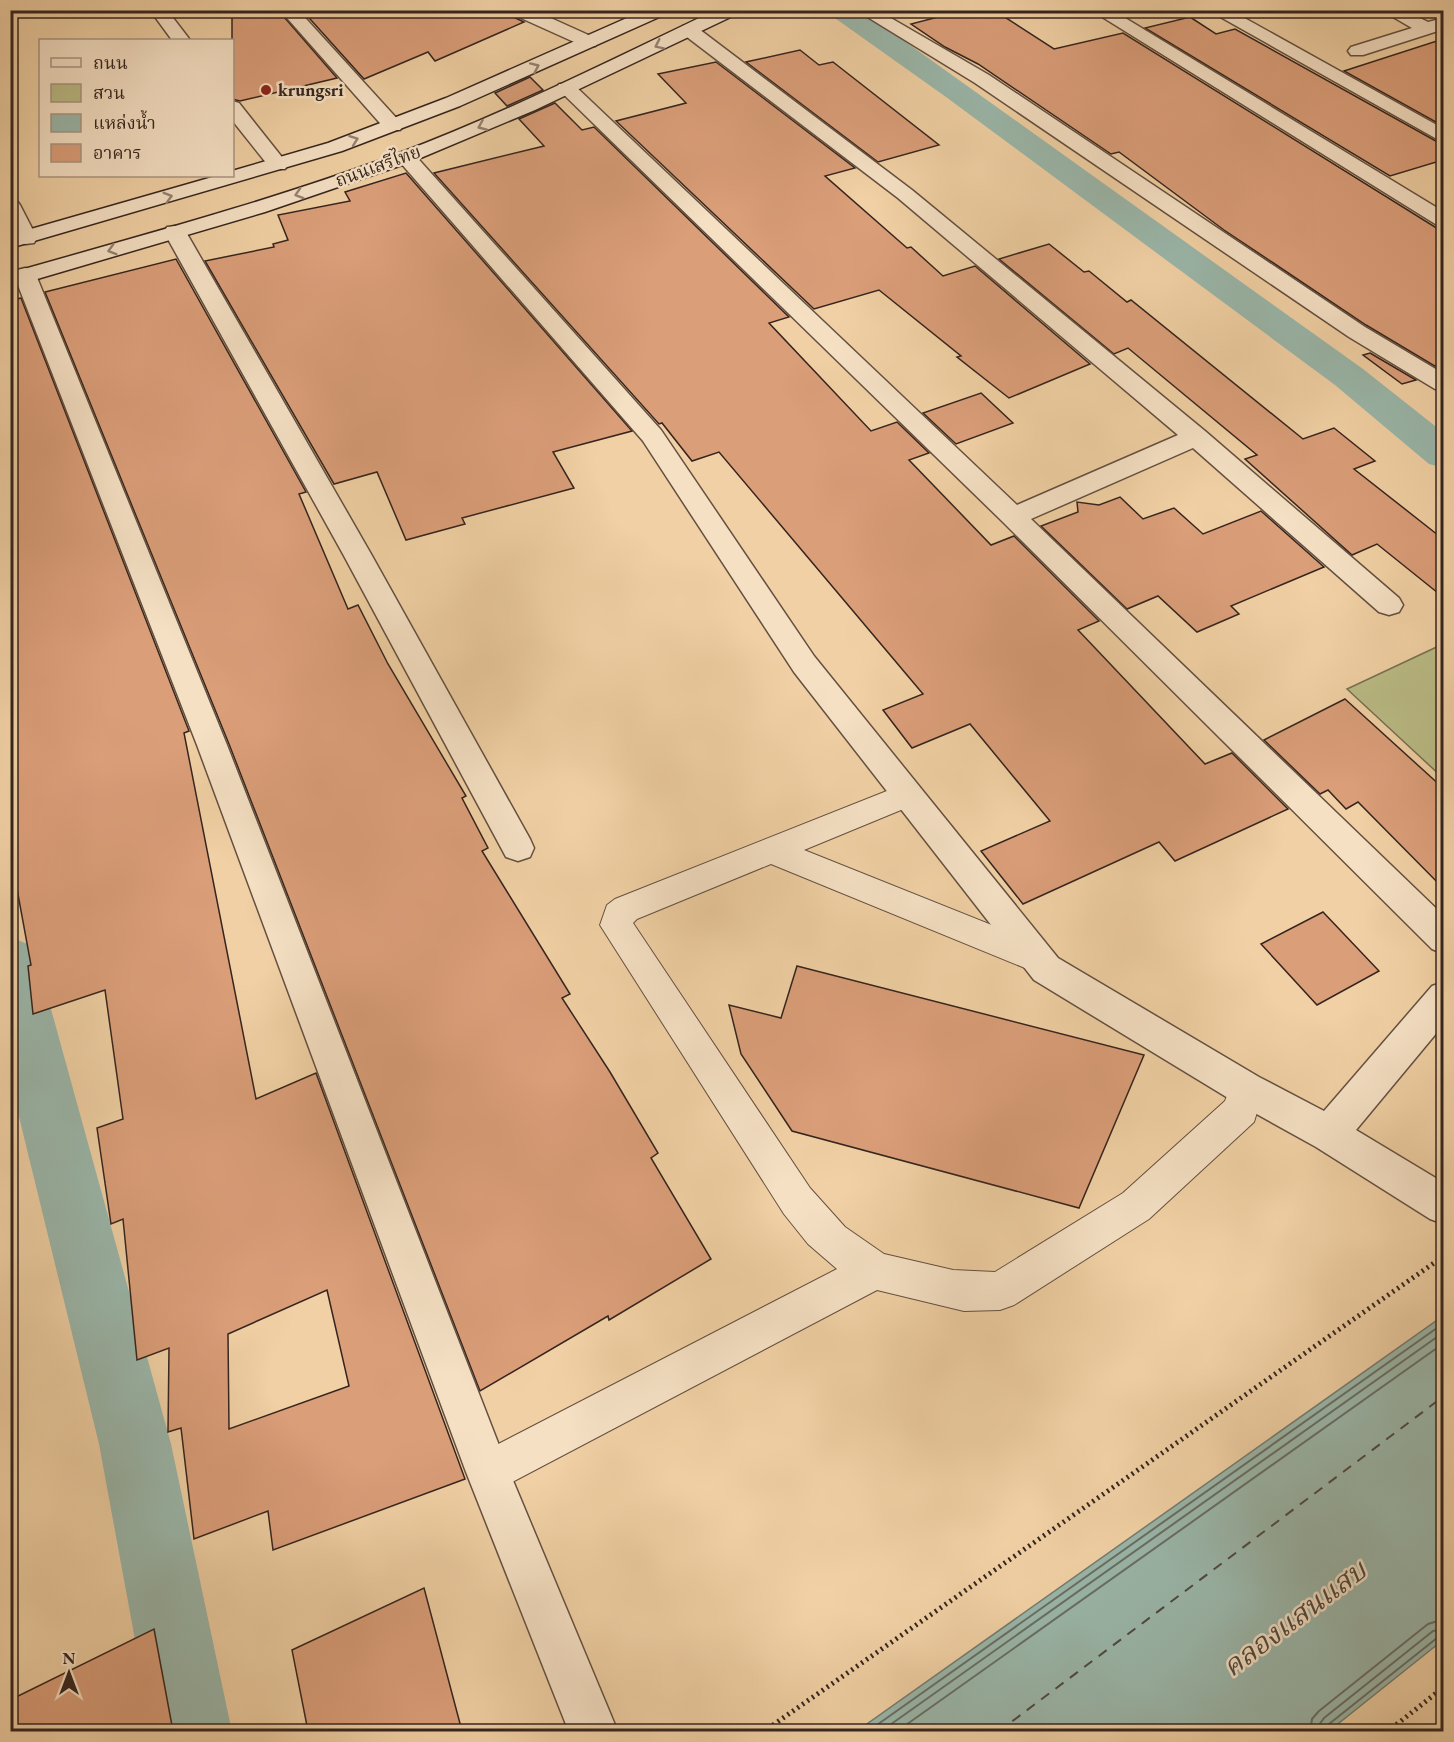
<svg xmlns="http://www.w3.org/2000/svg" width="1454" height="1742" font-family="'EB Garamond','Noto Serif Thai',serif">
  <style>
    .green { fill: #babb85; stroke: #787052; stroke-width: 1.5 }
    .water { fill: #9ab6a9; stroke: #727c71; stroke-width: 1.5 }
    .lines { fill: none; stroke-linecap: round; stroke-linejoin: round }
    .shore { stroke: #686e64; stroke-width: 2 }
    .canal { fill: #9ab6a9; fill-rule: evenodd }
    .ferry { stroke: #4e4941; stroke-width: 2; stroke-dasharray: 10 8; stroke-linecap: butt }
    .building { fill: #da9e79; stroke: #35251e; stroke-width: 1.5; fill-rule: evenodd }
    .lane-casing { stroke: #645040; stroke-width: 2 }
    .street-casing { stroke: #645040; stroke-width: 3 }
    .secondary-casing { stroke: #35251e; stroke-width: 3 }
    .path { stroke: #35251e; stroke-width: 5; stroke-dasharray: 2 4; stroke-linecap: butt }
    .lane { fill: #f5e0c4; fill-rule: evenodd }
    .street { fill: #f5e0c4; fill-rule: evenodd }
    .secondary { fill: #f5e0c4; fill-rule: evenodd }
    .oneway { stroke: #958271 }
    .poi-dot { fill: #8f2418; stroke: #f5e0c4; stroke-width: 2 }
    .labels { text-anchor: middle; stroke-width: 5; stroke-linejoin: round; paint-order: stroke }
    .far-poi-label { font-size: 18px; font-weight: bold; fill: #35251e; stroke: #f5e0c4; text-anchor: start }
    .far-street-label { font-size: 18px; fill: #35251e; stroke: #f5e0c4 }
    .near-water-label { font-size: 28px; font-style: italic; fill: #4e4941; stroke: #f5e0c4 }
  </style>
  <rect width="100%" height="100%" fill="#f0d0a4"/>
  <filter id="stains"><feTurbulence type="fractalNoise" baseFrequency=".00333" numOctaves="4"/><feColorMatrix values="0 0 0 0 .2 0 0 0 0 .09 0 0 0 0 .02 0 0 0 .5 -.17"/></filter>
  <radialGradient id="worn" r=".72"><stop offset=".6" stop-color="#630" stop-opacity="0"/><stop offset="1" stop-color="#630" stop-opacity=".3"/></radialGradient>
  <path class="green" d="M1443,644V778L1347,689Z"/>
  <path class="water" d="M1443,1316V1640L1329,1731H857Z"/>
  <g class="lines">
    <g class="shore">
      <path d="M867,1732L1444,1323"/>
      <path d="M880,1732L1444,1332"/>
      <path d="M896,1732L1444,1343"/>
      <path d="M1310,1732L1312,1719L1319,1711L1428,1624L1444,1619"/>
      <path d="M1319,1732V1725L1324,1718L1433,1631L1444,1629"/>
      <path d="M1326,1732L1329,1724L1437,1638L1444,1636"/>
    </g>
    <g class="canal">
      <path d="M828,10H861L1363,369L1444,433V468L1429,464L1335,385L946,97L832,16Z"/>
      <path d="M10,937L30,945L38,962L171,1444L232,1732H152L99,1444L10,1080Z"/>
    </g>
    <path class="ferry" d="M998,1732L1444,1396"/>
  </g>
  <g class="building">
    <path d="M232,10H278L337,78L240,101L232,99Z"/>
    <path d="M302,10H508L511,16L524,22L435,61L428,52L364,79Z"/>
    <path d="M965,10H994L1054,49L1123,33L1443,232V371L1366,325L1224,230L1119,152L1111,154L978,64L945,47L911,24Z"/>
    <path d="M1190,17L1216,34L1235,29L1443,145V160L1390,176L1145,28Z"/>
    <path d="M1443,39V126L1344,71Z"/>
    <path d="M800,50L819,65L833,62L939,145L878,162L746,62Z"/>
    <path d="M716,62L855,168L825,176L907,248L911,247L943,276L975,266L1090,364L1009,398L957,357L961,356L879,290L814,309L616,121L686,103L658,74Z"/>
    <path d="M530,77L543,90L507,106L495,93Z"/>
    <path d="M555,103L582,130L594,127L789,317L769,323L871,431L897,422L929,453L909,460L991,545L1014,536L1099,621L1078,630L1205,764L1232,753L1288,809L1175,861L1159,842L1023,904L981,851L1050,821L970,724L912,748L883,710L923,694L719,452L692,461L662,423L659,424L434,173L544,146L519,119Z"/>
    <path d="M406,173L632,431L553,452L574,488L462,518L465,524L406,540L377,472L334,484L205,261L274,247L273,244L288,240L278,215L350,201L345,192Z"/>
    <path d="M1049,244L1084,272L1089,271L1127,302L1131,300L1303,439L1334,428L1375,461L1354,469L1443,539V597L1377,544L1352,555L1245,459L1257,455L1128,348L1114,354L999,259Z"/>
    <path d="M176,259L306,492L299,494L348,609L358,605L388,664L466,796L462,798L488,848L482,851L570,994L562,998L610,1072L658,1153L651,1158L711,1259L609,1320L608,1316L480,1391L229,744L45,292Z"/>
    <path d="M21,298L189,731L184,733L256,1099L316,1073L465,1479L273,1550L268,1511L194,1539L181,1428L168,1432L169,1348L137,1360L123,1219L111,1224L97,1128L123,1119L105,990L33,1014L28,966L31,965L10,851V301ZM327,1290L349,1386L229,1429L228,1334Z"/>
    <path d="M1370,353L1416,380L1402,384L1363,355Z"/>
    <path d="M981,393L1013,423L956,444L923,413Z"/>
    <path d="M1120,497L1143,519L1174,508L1203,534L1261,511L1324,567L1231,606L1239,614L1197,632L1158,596L1127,609L1041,526L1078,512L1077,502L1099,505Z"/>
    <path d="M1345,699L1443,788V888L1358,802L1346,809L1328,790L1320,794L1264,740Z"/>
    <path d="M1323,912L1379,971L1317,1005L1261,944Z"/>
    <path d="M797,966L1144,1055L1079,1208L792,1131L741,1054L729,1005L781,1018Z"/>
    <path d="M424,1588L462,1731H308L292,1650Z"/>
    <path d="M154,1629L173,1731H10V1700Z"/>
  </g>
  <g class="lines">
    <g class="lane-casing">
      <path id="lane" d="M907,783L918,787L922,795L918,803L804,850L1049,948L1054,958L1049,968L1037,972L1025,968L771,864L637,919L633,923L810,1188L845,1227L884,1254L953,1270L995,1272L1123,1193L1225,1101L1234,1077L1246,1073L1258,1077L1264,1089L1254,1122L1149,1219L1014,1305L1000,1310L964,1311L877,1290L503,1487L488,1493L473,1487L467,1472L473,1457L837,1269L808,1244L784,1214L600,925L607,905L615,899Z"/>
    </g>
    <g class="street-casing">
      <g id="street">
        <path d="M150,10H167L190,40H172Z"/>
        <path d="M280,10H298L400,122L403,126L400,130H386Z"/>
        <path d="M510,10H533L595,38L598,42L595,46H583L512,14Z"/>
        <path d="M856,10H877L989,75L1365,327L1444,374V391L1435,389L1349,337L975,83Z"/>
        <path d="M1091,10H1112L1444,212V227L1437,225Z"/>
        <path d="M1208,10H1230L1444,129V143Z"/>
        <path d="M1381,10H1404L1428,22L1444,18V29L1363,55H1351L1348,51L1351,47L1412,28Z"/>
        <path d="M689,25L695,26L912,190L1205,431L1399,598L1403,605L1399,612L1389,615L1379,612L1193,448L1031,519L1444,916V954L1432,949L1004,523L557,88L559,84H573L1017,505L1178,435L898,198L683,34L680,30L683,26Z"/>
        <path d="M232,101L239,103L285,161L288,165L285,169H271L232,120Z"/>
        <path d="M406,151L413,153L661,430L814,656L1058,958L1259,1077L1324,1111L1432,986L1444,982V1024L1356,1130L1444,1183V1224L1430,1219L1316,1147L1233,1101L1034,980L794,672L643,441L399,161L396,157L399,153Z"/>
        <path d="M10,199L17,201L20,205L37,238L34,243L26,244L18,243C9,229 10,215 10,199Z"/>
        <path d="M175,226L183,227L186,232L371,554L530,839L534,848L530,857L518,861L506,857L343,554L164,232L167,227Z"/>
        <path d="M25,268L33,270L36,275L227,745L509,1471L618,1732H569L466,1472L197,745L14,275L17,270Z"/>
      </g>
    </g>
    <g class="secondary-casing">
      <g id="secondary">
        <path d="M645,10H668L666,14L460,106L342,151L10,248V235L216,176H232V171L328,143L446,98Z"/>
        <path d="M716,10H739L737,14L535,110L411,162L265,212L10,287V273C140,236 271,201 397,154C506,113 611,60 716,10Z"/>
      </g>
    </g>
    <g class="path">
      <path d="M763,1732L1444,1256"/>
      <path d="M1387,1732L1444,1687"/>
    </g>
    <use href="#lane" class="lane"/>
    <use href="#street" class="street"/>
    <use href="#secondary" class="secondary"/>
  </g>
  <defs><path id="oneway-chevron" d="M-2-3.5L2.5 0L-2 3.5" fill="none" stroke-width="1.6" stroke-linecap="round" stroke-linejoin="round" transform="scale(1.5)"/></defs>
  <g class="oneway">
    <use href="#oneway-chevron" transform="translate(659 45) rotate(154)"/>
    <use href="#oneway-chevron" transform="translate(535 67) rotate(-24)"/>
    <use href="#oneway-chevron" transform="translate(482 126) rotate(157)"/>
    <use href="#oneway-chevron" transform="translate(354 140) rotate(-20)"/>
    <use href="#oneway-chevron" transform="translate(299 194) rotate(162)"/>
    <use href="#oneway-chevron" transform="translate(168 197) rotate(-16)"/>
    <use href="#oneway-chevron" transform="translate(112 250) rotate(164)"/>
  </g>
  <circle class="poi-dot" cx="266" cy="90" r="6"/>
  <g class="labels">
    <g class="far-poi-label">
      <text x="278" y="96">krungsri</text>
    </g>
    <g class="far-street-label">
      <text transform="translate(378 166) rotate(-20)" y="6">ถนนเสรีไทย</text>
    </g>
    <g class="near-water-label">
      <text transform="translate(1294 1618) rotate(-37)" y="10">คลองแสนแสบ</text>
    </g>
  </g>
  <rect width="1454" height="1742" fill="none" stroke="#f0d0a4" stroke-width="36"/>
  <rect x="12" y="12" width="1430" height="1718" fill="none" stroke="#35251e" stroke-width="3"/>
  <rect x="18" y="18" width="1418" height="1706" fill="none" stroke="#35251e" stroke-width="1.5"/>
  <rect x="39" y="39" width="195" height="138" fill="#f5e0c4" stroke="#a89582" stroke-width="1.5"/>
  <rect x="51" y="58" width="30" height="9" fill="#f5e0c4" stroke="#a89582" stroke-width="1.5"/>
  <text x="93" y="69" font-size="18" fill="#35251e">ถนน</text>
  <rect x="51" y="84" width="30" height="18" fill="#babb85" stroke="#a89582" stroke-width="1.5"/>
  <text x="93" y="99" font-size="18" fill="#35251e">สวน</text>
  <rect x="51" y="114" width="30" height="18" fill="#9ab6a9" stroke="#a89582" stroke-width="1.5"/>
  <text x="93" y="129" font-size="18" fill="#35251e">แหล่งน้ำ</text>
  <rect x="51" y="144" width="30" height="18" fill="#da9e79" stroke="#a89582" stroke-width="1.5"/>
  <text x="93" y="159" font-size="18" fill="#35251e">อาคาร</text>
  <g transform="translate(69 1673)" stroke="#f5e0c4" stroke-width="4.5" paint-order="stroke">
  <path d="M0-4.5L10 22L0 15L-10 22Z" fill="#35251e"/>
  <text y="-9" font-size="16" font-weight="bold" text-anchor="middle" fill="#35251e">N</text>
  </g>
  <rect width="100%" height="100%" filter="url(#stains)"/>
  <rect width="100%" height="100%" fill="url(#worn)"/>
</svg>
